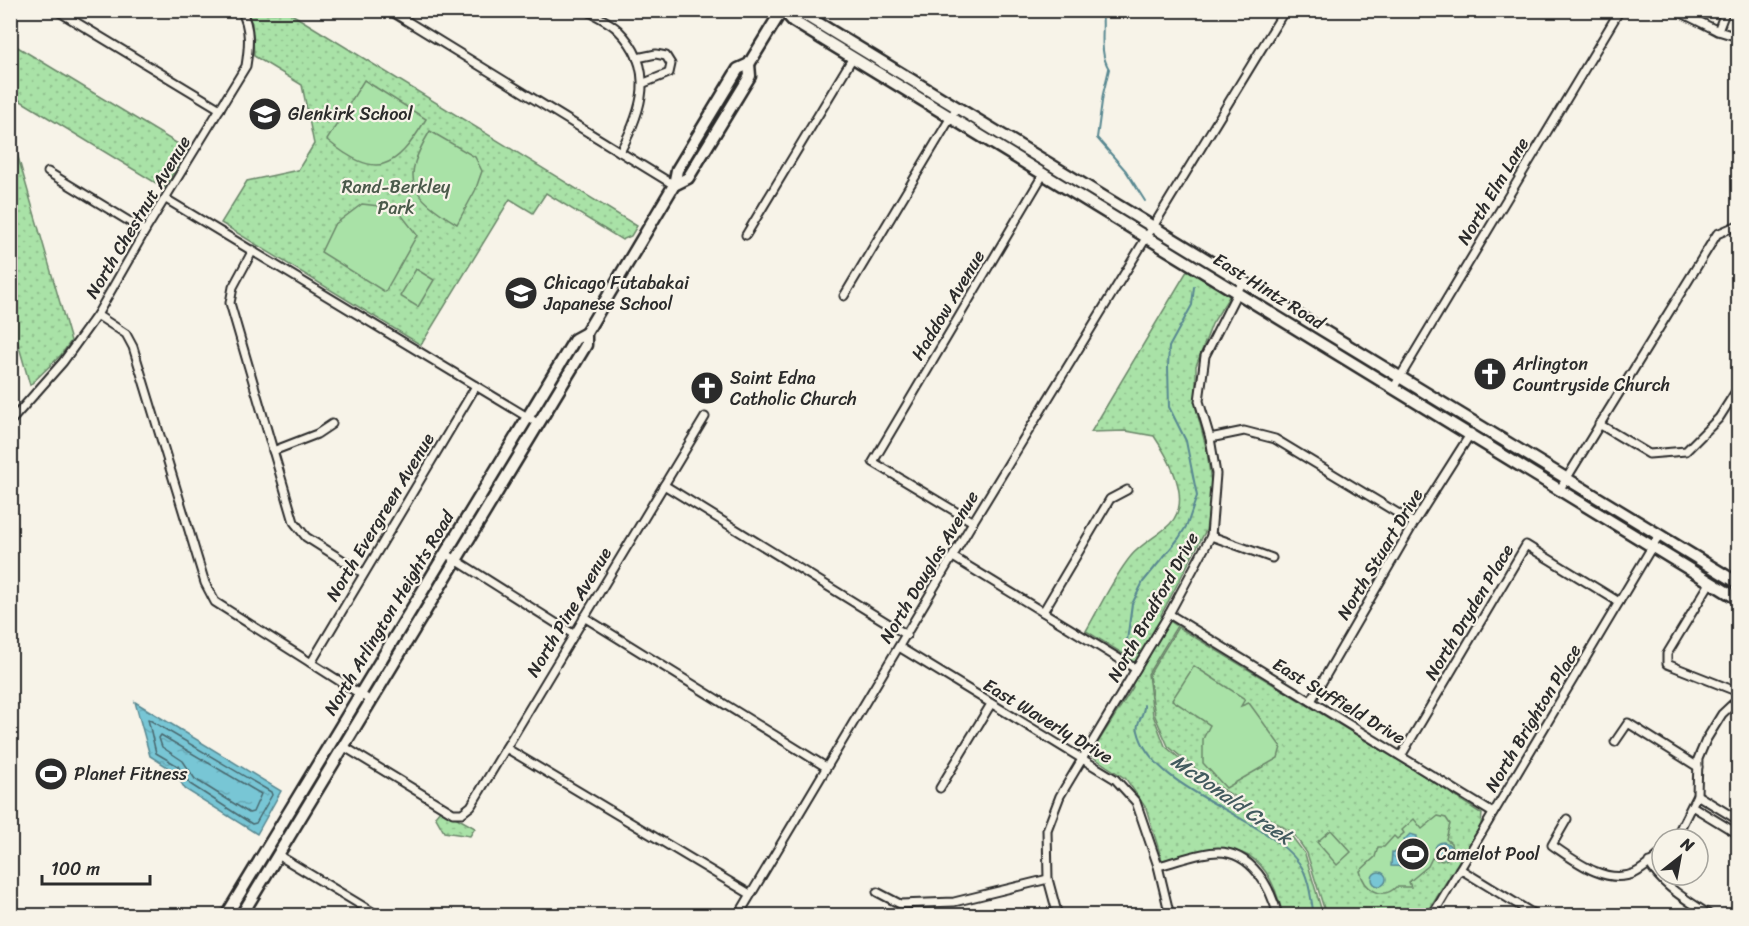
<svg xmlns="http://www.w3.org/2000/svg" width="1749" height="926" font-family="Sriracha,sans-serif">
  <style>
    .grass { fill: url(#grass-dots); stroke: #6a8669; stroke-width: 1.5 }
    .pitch { fill: #a9e2a7; stroke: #6a8669; stroke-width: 1.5 }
    .water { fill: url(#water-ripples); stroke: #598891; stroke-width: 1.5 }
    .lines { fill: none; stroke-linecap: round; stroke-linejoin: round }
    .shore { stroke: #4a696f; stroke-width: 1.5 }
    .stream { stroke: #598891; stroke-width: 2 }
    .street-casing { stroke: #2b2b2b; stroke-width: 11 }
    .secondary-casing { stroke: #2b2b2b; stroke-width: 15 }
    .street { stroke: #f7f3e8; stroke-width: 7 }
    .secondary { stroke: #f7f3e8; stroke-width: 10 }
    .labels { text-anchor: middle; stroke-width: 4.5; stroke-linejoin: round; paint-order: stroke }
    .poi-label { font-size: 18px; fill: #2b2b2b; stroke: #f7f3e8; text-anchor: start }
    .park-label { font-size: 18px; fill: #4a594a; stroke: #f7f3e8 }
    .street-label { font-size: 18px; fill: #2b2b2b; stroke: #f7f3e8 }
    .water-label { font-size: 20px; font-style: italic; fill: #425a5e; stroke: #f7f3e8 }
  </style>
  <defs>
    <pattern id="grass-dots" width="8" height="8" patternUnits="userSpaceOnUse" patternTransform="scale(1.5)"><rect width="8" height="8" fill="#a9e2a7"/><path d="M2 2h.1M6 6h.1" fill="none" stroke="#92c290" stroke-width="1.8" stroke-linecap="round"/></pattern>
    <pattern id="water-ripples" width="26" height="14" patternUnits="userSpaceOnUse" patternTransform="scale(1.5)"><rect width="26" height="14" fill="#78c6d5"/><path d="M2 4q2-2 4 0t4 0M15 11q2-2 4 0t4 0" fill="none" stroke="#68aab7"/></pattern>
  </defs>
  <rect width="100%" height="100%" fill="#f7f3e8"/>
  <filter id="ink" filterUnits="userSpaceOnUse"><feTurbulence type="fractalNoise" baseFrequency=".0167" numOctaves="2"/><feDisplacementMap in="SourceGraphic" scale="12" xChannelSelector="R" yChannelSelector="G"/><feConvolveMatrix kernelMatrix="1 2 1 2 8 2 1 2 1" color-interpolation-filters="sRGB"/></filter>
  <g filter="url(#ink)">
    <g class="grass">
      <path d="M285,10L637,226L631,236L622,240L546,193L533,213L510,199L421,345L221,223L247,181L298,170L314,144L302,85L254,56L252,23L245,11L275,13Z"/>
      <path d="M11,43L188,150L164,188L11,95Z"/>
      <path d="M10,129L71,341L61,355L30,385L11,319Z"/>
      <path d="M1190,266L1232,292L1212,324L1196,366V408L1207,451L1212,491L1206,530L1161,615L1177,626L1148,674L1153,715L1165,746L1210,784L1290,834L1305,854L1323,915H1283C1263,836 1230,846 1162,860L1146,808L1126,779L1090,755L1133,687L1125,655L1086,631C1100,607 1113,578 1131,556C1142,543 1158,536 1170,524C1193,500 1168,457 1154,436L1126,431L1091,432Z"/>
      <path d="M1178,627L1429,779L1482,814L1481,825L1426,915H1326L1307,853L1293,833L1214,784L1168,746L1155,716L1149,675Z"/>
      <path d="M441,809L475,828L470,836L444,832L435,816Z"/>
    </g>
    <g class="pitch">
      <path d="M364,80L426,119C395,171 376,180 327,140Z"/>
      <path d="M430,131L475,157L482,171L475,191L457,224C410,195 400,181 430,131Z"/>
      <path d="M362,204L396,208L417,235L385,292L321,252L334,225Z"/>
      <path d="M416,269L434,280L418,307L400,296Z"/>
      <path d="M1194,666L1245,699L1241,706L1249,703L1281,747L1278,758L1226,788L1203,763V739L1210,725L1172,700Z"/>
      <path d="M1438,816L1446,818L1450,824L1446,839L1451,843L1452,851L1448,859L1442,861L1432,858L1428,866L1409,882L1411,887H1396C1382,901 1364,889 1360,871L1375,857L1378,847H1384L1394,836L1397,839L1404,833L1402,830L1414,819L1422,829Z"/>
      <path d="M1331,830L1351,852L1337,865L1317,842Z"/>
    </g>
    <g class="water">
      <path d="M135,702L281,791L257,834L185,789L174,771L150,756Z"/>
      <path d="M1410,834L1417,836L1415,867L1391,866L1392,852L1403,853L1404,840Z"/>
      <circle cx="1443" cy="850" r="8"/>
      <circle cx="1379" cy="879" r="7"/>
    </g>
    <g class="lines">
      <g class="shore">
        <path d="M148,719L271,792L272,795L256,823L252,824L190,784L178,766L156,753Z"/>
        <path d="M161,735L261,794L253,812L249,813L195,779L183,761L162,747L159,738Z"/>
      </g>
      <g class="stream">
        <path d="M1102,10C1105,30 1098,51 1109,69L1103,94L1097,138L1126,171L1145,201"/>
        <path d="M1127,641L1132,604L1143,582L1179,538L1187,525L1197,496L1186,441L1169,407L1168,367L1169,347L1192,305L1194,287"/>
        <path d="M1144,705C1145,715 1135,722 1138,731C1152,791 1262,814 1299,863C1309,876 1311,899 1314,916"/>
      </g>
      <g class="street-casing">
        <g id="street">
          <path d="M56,10L220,109"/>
          <path d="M389,10L674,185"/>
          <path d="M587,10C597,17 610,22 618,30C657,68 642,111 620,152"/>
          <path d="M1676,10L1718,31L1738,37"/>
          <path d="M1718,31L1726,10"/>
          <path d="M637,58L656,54L666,56L671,64L669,73L644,83"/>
          <path d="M48,172L145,231"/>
          <path d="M166,199L539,424"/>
          <path d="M746,235L852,59"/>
          <path d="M253,250L233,287L230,303L294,522L306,537L363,573"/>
          <path d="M844,296L957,107"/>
          <path d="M97,315L126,334L133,347L205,583L215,602L371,701"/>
          <path d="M1394,387L1620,10"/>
          <path d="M10,422L63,362L97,315L145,231L246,66C249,47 251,28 241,10"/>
          <path d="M1599,424L1649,454L1686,451L1719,418L1738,388"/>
          <path d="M1210,438L1244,431L1275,439L1414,523"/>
          <path d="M273,451L317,434L332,424"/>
          <path d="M664,485L907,635"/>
          <path d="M1560,489L1717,234L1738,225"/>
          <path d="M973,522L873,462L1044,173"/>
          <path d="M1211,536L1272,558"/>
          <path d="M445,553L573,634"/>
          <path d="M953,557L1136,669"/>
          <path d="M1710,583L1667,654V664L1738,692"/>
          <path d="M1043,612L1110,499L1127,490"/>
          <path d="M1169,614L1493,813"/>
          <path d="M584,617L826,767"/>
          <path d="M899,647L1115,779L1136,802L1158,866L1170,916"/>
          <path d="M311,663L476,386"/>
          <path d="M1311,701L1414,523L1471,433"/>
          <path d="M1615,742L1628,723L1698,767"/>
          <path d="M343,746L453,813H462L471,806L705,417"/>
          <path d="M506,748L750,894"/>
          <path d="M1401,756L1526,545L1619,602"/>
          <path d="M940,788L991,704"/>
          <path d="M1697,795L1738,820"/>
          <path d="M1692,806L1738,834"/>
          <path d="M1567,819L1552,845C1574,860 1606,886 1635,873C1645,868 1654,859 1662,853"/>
          <path d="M1675,839L1697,795L1698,759L1706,740L1722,714L1738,699"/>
          <path d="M278,855L379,916"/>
          <path d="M1649,862C1661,886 1689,901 1711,916"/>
          <path d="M1158,866C1176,862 1199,852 1218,852C1252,852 1271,888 1278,916"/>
          <path d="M1460,869L1537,916"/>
          <path d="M877,892L900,904L954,902L1048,879"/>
          <path d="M738,916L973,522L1285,10"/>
          <path d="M1058,916L1048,879L1047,830L1060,796L1169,614L1211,536L1216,474L1210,438L1199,401L1205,356L1243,281"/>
          <path d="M1432,916L1659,535"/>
        </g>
      </g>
      <g class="secondary-casing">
        <g id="secondary">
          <path d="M783,10L793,21L1738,599"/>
          <path d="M789,10L800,12L1738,583"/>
          <path d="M674,185L688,178L750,76L749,64"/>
          <path d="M226,916L575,339L586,333"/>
          <path d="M241,916L586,345V333L674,185L677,170L738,69L749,64L782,10"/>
        </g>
      </g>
      <use href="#street" class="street"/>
      <use href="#secondary" class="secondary"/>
    </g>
  </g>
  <defs>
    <g id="school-disc" transform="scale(1.725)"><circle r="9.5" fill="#2b2b2b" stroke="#f7f3e8"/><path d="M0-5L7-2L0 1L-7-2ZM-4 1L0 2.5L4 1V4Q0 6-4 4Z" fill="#fff"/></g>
    <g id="church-disc" transform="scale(1.725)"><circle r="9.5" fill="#2b2b2b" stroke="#f7f3e8"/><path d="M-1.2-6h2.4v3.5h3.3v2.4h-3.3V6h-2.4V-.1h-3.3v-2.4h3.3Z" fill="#fff"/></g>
    <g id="stadium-disc" transform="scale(1.725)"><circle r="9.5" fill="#2b2b2b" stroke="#f7f3e8"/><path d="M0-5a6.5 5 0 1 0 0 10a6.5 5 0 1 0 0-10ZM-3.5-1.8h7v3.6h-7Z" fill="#fff"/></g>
  </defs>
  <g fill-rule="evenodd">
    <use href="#school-disc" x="265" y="114"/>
    <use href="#school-disc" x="521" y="293"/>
    <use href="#church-disc" x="1490" y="374"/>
    <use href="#church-disc" x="707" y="388"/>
    <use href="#stadium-disc" x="51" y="774"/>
    <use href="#stadium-disc" x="1413" y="854"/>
  </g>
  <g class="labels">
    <g class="poi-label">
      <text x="288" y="120">Glenkirk School</text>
      <text x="544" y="289">Chicago Futabakai<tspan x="544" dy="21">Japanese School</tspan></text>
      <text x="1513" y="370">Arlington<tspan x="1513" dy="21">Countryside Church</tspan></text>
      <text x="730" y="384">Saint Edna<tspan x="730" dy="21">Catholic Church</tspan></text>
      <text x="74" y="780">Planet Fitness</text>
      <text x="1436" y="860">Camelot Pool</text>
    </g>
    <g class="park-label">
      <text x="396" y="193">Rand-Berkley<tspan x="396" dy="21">Park</tspan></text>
    </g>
    <g class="street-label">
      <text transform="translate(1493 191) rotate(-59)" y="6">North Elm Lane</text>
      <text transform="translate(138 217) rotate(-59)" y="6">North Chestnut Avenue</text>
      <text transform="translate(1269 291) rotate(32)" y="6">East Hintz Road</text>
      <text transform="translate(948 305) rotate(-59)" y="6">Haddow Avenue</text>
      <text transform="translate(380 517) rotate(-59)" y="6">North Evergreen Avenue</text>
      <text transform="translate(1380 554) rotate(-59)" y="6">North Stuart Drive</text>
      <text transform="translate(929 567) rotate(-59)" y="6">North Douglas Avenue</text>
      <text transform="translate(1153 607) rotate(-61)" y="6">North Bradford Drive</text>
      <text transform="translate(569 612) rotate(-59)" y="6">North Pine Avenue</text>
      <text transform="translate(1469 612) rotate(-59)" y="6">North Dryden Place</text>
      <text transform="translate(389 613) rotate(-59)" y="6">North Arlington Heights Road</text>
      <text transform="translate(1339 701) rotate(31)" y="6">East Suffield Drive</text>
      <text transform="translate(1533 718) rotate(-59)" y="6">North Brighton Place</text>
      <text transform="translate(1048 721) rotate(31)" y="6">East Waverly Drive</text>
    </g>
    <g class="water-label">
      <text transform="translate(1232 799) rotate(35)" y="7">McDonald Creek</text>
    </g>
  </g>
  <rect width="1749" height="926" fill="none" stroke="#f7f3e8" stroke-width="36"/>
  <rect x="18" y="18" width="1713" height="890" fill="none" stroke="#2b2b2b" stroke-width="2" filter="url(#ink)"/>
  <g transform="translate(1680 857) rotate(31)"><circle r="28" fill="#f7f3e8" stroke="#a5a39c" stroke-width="1.5"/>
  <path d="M0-4.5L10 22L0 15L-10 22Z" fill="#2b2b2b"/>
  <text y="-9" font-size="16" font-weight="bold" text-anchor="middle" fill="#2b2b2b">N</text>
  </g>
  <path d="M42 875v9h108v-9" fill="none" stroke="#2b2b2b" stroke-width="3"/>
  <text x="51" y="875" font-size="18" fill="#2b2b2b" stroke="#f7f3e8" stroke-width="4.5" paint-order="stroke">100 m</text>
</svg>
